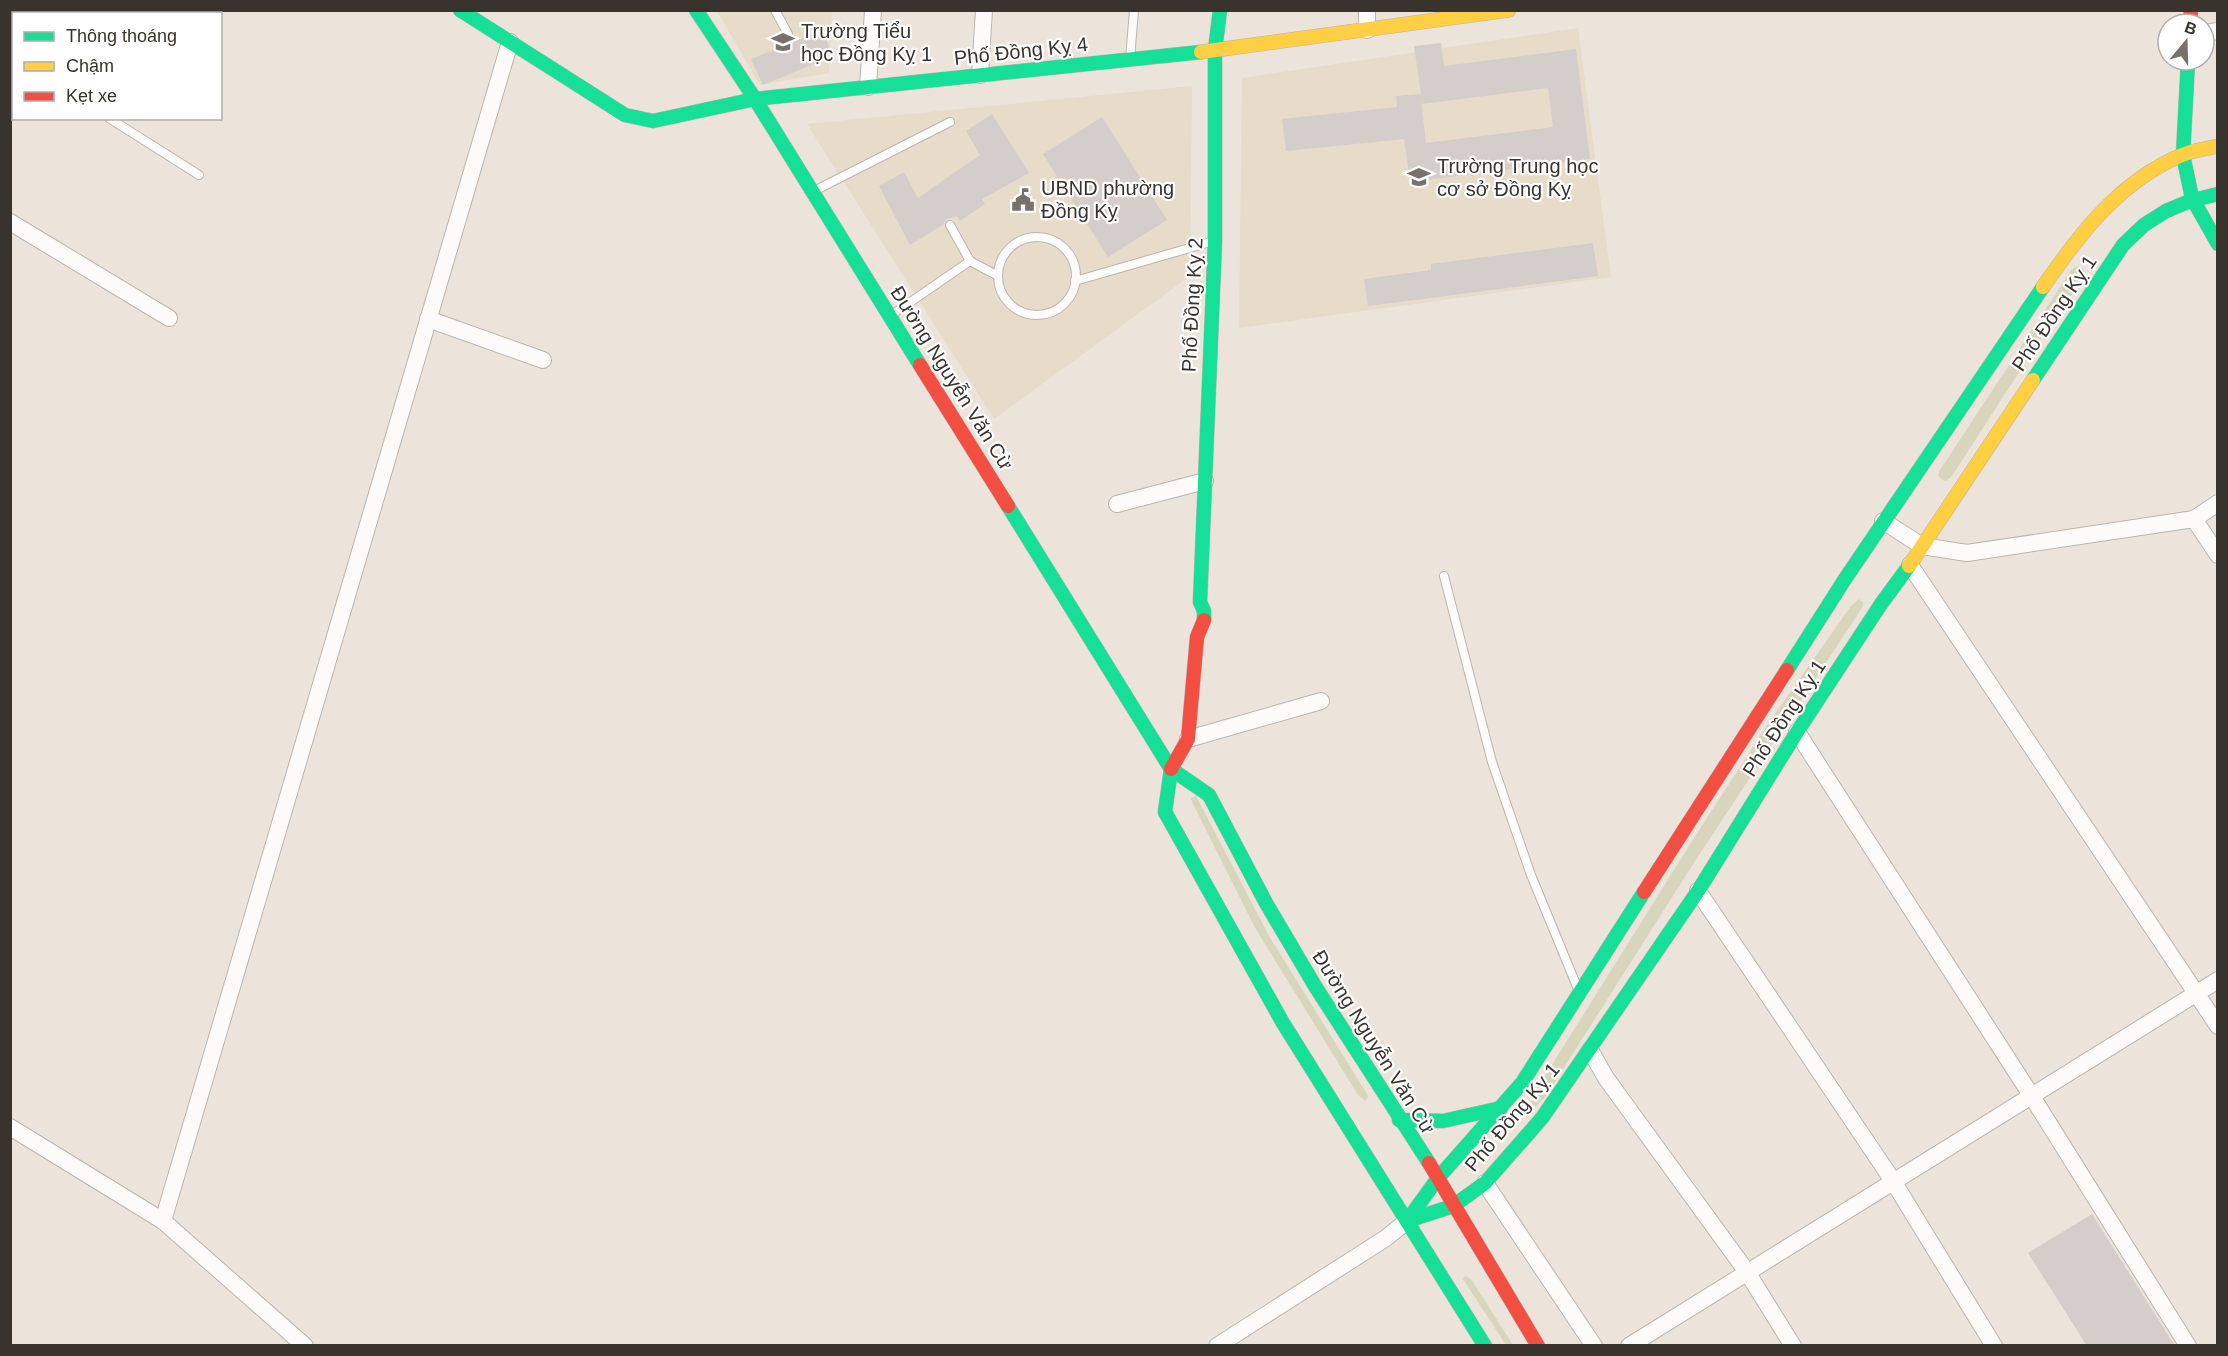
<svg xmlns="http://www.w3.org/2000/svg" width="2228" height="1356" font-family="Arial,sans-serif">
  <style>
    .built { fill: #e7dbca }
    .green { fill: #d7d5bb }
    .building { fill: #d4cdca; fill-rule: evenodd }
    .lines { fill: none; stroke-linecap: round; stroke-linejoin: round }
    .lane-casing { stroke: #bbb5ae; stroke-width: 10 }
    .street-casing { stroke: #bbb5ae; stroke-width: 18 }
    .fast-casing { stroke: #bbb5ae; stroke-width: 15 }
    .slow-casing { stroke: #bbb5ae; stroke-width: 15 }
    .jam-casing { stroke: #bbb5ae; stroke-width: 15 }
    .lane { stroke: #fcfbfa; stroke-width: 8 }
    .street { stroke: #fcfbfa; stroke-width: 16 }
    .fast { stroke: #16e098; stroke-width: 14 }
    .slow { stroke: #ffcf43; stroke-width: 14 }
    .jam { stroke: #f24e42; stroke-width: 14 }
    .labels { text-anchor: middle; stroke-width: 4.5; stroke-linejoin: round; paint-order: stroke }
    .poi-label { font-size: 20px; fill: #39332d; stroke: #fff; text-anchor: start }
    .street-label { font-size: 20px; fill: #39332d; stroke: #fff }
  </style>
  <rect width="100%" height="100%" fill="#ece4db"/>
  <g class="built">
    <path d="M717,11H832L829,73L760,85Z"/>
    <path d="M1578,28L1611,277L1239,328L1242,78Z"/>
    <path d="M1192,86L1190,276L994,419L807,124Z"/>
  </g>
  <g class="green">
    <path d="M2078,266L2083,268L2085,272L2082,281L2047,329L1952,476L1946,481L1941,479L1938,475L1940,470L2072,269Z"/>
    <path d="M1859,599L1863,603L1862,608L1697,858L1546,1096L1536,1106L1533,1105L1531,1102L1533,1095L1694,838L1770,721L1851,606Z"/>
    <path d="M1196,796L1269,936L1367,1094L1368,1097L1365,1101L1358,1095L1254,926L1192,802L1191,798Z"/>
    <path d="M1465,1276L1471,1279L1513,1345H1506L1463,1279Z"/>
  </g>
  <g class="building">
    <path d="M822,30L833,56L763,85L751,59Z"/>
    <path d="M1441,43L1444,66L1576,49L1590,159L1426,180L1427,186L1411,188L1404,139L1286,151L1282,119L1397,107L1396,96L1421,94L1414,46ZM1548,88L1553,127L1426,143L1421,100L1422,104Z"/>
    <path d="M992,114L1029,173L982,199L985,204L960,221L957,216L947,219L944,224L910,245L879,186L904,172L918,198L980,155L966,131Z"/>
    <path d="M1102,117L1167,220L1108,257L1043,154Z"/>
    <path d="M1593,243L1598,276L1368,306L1364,279L1431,270V264Z"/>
    <path d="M2092,1214L2158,1319L2175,1346H2087L2028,1253Z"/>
  </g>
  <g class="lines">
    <g class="lane-casing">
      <g id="lane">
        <path d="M775,10L788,34"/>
        <path d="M1130,59L1134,10"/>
        <path d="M109,118L199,175"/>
        <path d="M816,190L950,122"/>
        <circle cx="1037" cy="276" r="39"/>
        <path d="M970,261L998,276"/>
        <path d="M1075,281L1214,241"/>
        <path d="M893,314L970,261L950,225"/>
        <path d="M1444,576L1492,762L1531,875L1578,989"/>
      </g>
    </g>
    <g class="street-casing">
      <g id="street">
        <path d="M1367,10V30"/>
        <path d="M38,14L39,10"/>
        <path d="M2204,33L2218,31"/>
        <path d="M980,75L984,10"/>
        <path d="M10,76L14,69"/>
        <path d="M868,87L873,10"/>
        <path d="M10,222L169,318"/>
        <path d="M428,319L543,360"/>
        <path d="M1117,504L1205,481"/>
        <path d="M2194,519L2218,555"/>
        <path d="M1883,521L1922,546L1967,553L2194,519L2218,503"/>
        <path d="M1910,565L2218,1026"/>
        <path d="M1797,732L2031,1095L2188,1346"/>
        <path d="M1188,739L1321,701"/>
        <path d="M1698,891L1893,1181L1994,1346"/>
        <path d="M1590,1050L1606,1078L1747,1272L1793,1346"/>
        <path d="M10,1127L163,1221L305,1346"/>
        <path d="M1485,1183L1594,1346"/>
        <path d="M163,1221L510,42"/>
        <path d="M1217,1346L1386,1238L1407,1221"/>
        <path d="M1629,1346L2218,980"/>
      </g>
    </g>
    <g class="fast-casing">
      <g id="fast">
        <path d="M460,10L625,115L653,121L755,99L1201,52"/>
        <path d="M696,10L755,99L920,365"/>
        <path d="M2188,60L2183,155L2192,198L2218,244"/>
        <path d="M2033,380L2123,245L2144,225L2166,211L2190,201L2218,194"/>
        <path d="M1008,506L1171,769L1209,795L1266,903L1315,986L1429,1163"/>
        <path d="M1204,620V611L1200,602L1215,241V50L1220,10"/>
        <path d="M1787,670L1845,579L2043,287"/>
        <path d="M1171,769L1165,812L1283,1023L1485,1346"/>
        <path d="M1399,1120L1443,1121L1501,1108"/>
        <path d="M1407,1221L1438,1178L1522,1083L1644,892"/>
        <path d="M1407,1221L1453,1206L1485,1183L1542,1118L1698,891L1797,732L1881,604L1909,566"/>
      </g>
    </g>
    <g class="slow-casing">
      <g id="slow">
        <path d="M1201,52L1509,10"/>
        <path d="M2043,287C2080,233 2120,181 2182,155C2193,150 2206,149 2218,146"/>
        <path d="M1909,566L2033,380"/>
      </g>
    </g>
    <g class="jam-casing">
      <g id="jam">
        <path d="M2190,24L2191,10"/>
        <path d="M920,365L1008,506"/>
        <path d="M1171,769L1188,739L1197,637L1204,620"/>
        <path d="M1644,892L1787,670"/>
        <path d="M1429,1163L1538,1346"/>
      </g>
    </g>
    <use href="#lane" class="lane"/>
    <use href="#street" class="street"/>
    <use href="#fast" class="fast"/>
    <use href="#slow" class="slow"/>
    <use href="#jam" class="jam"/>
  </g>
  <defs>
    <g id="school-bare" transform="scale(1.8)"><path d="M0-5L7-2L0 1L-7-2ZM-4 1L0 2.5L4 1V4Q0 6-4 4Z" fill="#78716a" stroke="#fff" stroke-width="2.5" paint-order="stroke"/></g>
    <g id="civic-bare" transform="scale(1.8)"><path d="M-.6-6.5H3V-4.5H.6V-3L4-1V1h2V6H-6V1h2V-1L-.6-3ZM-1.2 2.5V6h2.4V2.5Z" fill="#78716a" stroke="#fff" stroke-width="2.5" paint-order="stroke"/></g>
  </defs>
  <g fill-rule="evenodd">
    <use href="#school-bare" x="783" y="42"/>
    <use href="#school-bare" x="1419" y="177"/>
    <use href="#civic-bare" x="1023" y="200"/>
  </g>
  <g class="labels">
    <g class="poi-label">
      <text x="801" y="38">Trường Tiểu<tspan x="801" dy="23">học Đồng Kỵ 1</tspan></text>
      <text x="1437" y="173">Trường Trung học<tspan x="1437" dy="23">cơ sở Đồng Kỵ</tspan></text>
      <text x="1041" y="195">UBND phường<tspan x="1041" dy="23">Đồng Kỵ</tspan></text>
    </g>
    <g class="street-label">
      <text transform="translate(1021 51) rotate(-6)" y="7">Phố Đồng Kỵ 4</text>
      <text transform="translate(1192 305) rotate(-87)" y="7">Phố Đồng Kỵ 2</text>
      <text transform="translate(2054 313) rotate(-56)" y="7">Phố Đồng Kỵ 1</text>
      <text transform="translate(952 378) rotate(58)" y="7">Đường Nguyễn Văn Cừ</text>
      <text transform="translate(1784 718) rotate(-57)" y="7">Phố Đồng Kỵ 1</text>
      <text transform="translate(1374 1042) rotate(58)" y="7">Đường Nguyễn Văn Cừ</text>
      <text transform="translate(1512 1117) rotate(-50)" y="7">Phố Đồng Kỵ 1</text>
    </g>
  </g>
  <rect width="2228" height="1356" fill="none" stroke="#39332d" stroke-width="24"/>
  <rect x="12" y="12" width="210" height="108" fill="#ffffff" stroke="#b0adab" stroke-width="1.5"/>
  <rect x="24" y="32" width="30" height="9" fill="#16e098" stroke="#b0adab" stroke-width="1.5"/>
  <text x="66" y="42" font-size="18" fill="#39332d">Thông thoáng</text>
  <rect x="24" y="62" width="30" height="9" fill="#ffcf43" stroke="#b0adab" stroke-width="1.5"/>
  <text x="66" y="72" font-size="18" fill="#39332d">Chậm</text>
  <rect x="24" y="92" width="30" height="9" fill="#f24e42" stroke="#b0adab" stroke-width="1.5"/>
  <text x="66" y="102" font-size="18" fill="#39332d">Kẹt xe</text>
  <g transform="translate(2186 42) rotate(19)"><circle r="28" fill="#ffffff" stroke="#b0adab" stroke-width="1.5"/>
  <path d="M0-4.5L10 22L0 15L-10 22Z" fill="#78716a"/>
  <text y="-9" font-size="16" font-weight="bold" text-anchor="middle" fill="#39332d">B</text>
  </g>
</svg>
